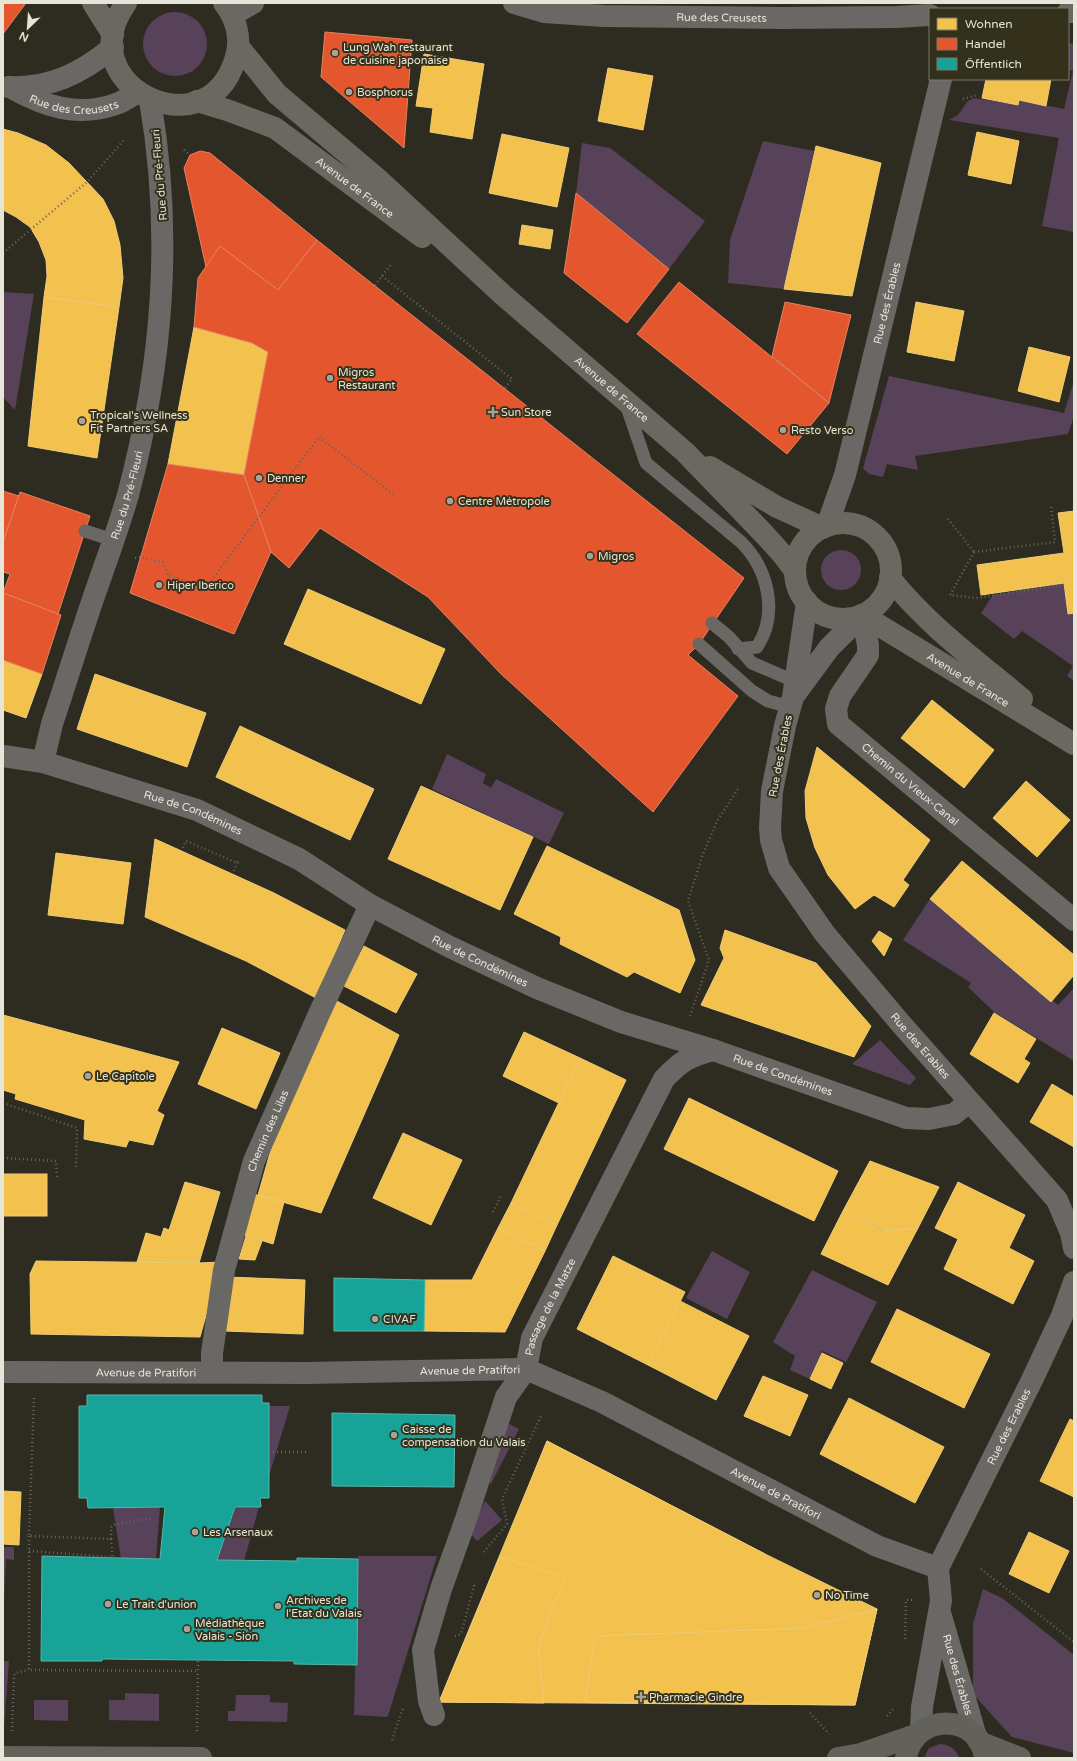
<svg xmlns="http://www.w3.org/2000/svg" width="1077" height="1761" font-family="'Varela Round',sans-serif">
  <style>
    .green { fill: #57425a }
    .homes { fill: #f2c14e; stroke: #ec7 }
    .shops { fill: #e4572e; stroke: #e58261 }
    .public { fill: #17a398; stroke: #55b7ab }
    .lines { fill: none; stroke-linecap: round; stroke-linejoin: round }
    .path { stroke: #65645e; stroke-width: 2.5; stroke-dasharray: 1 3; stroke-linecap: butt }
    .lane { stroke: #6a6864; stroke-width: 13 }
    .street { stroke: #6a6864; stroke-width: 22 }
    .secondary { stroke: #62625b; stroke-width: 22 }
    .primary { stroke: #6a6861; stroke-width: 22 }
    .poi-dot { fill: #a6a498; stroke: #33301c; stroke-width: 1.5 }
    .labels { text-anchor: middle; stroke-width: 4; stroke-linejoin: round; paint-order: stroke }
    .street-label { font-size: 11px; fill: #e6e5d8; stroke: #33301c }
    .poi-label { font-size: 11px; fill: #e6e5d8; stroke: #33301c; text-anchor: start }
  </style>
  <rect width="100%" height="100%" fill="#2e2c21"/>
  <g class="green">
    <circle cx="175" cy="44" r="32"/>
    <path d="M1068,43L1074,44V232L1042,226L1059,138L949,120L958,115L968,101L974,98L1018,105L1019,100L1064,109L1073,71L1068,70Z"/>
    <path d="M763,141L814,151L784,289L728,283L730,240Z"/>
    <path d="M582,143L610,148L705,221L669,269L576,193Z"/>
    <path d="M3,292L34,294L15,410L3,397Z"/>
    <path d="M889,376L1064,413L1074,381V416L1068,434L915,456L918,470L887,464L883,477L869,474L863,468Z"/>
    <circle cx="841" cy="570" r="20"/>
    <path d="M1064,583L1068,613H1074V681L1067,676L1073,666L1022,631L1014,639L981,613L993,595Z"/>
    <path d="M447,754L486,774L483,783L491,788L496,779L564,813L549,844L432,789Z"/>
    <path d="M930,899L1058,1005L1074,988V1061L994,1012L968,987L971,983L903,940Z"/>
    <path d="M880,1040L916,1078L910,1085L852,1064Z"/>
    <path d="M712,1251L750,1272L727,1319L686,1298Z"/>
    <path d="M812,1270L877,1302L846,1362L822,1351L810,1379L790,1370L795,1356L773,1342Z"/>
    <path d="M269,1406H290L269,1476Z"/>
    <path d="M504,1421L519,1429L491,1484L487,1478Z"/>
    <path d="M485,1501L502,1520L477,1541L469,1532Z"/>
    <path d="M160,1507L156,1560L121,1559L113,1508Z"/>
    <path d="M259,1507L244,1561L217,1560L235,1508Z"/>
    <path d="M3,1547H14V1560L6,1559L3,1622Z"/>
    <path d="M358,1556H437L388,1716L386,1717L354,1715Z"/>
    <path d="M983,1589L1002,1598L1074,1655V1753L1012,1737L973,1694V1624Z"/>
    <path d="M3,1661H9L4,1727H3Z"/>
    <path d="M125,1693L159,1694V1721L109,1720V1700H125Z"/>
    <path d="M236,1695H270V1702L288,1703L287,1722L228,1721V1711H235Z"/>
    <path d="M34,1700H68V1721L34,1720Z"/>
    <path d="M940,1744C950,1745 956,1749 959,1758H924L929,1748Z"/>
  </g>
  <g class="homes">
    <path d="M424,54L484,64L472,139L430,132L433,108L416,106Z"/>
    <path d="M608,68L653,76L643,130L598,121Z"/>
    <path d="M986,79H1051L1046,106L1019,100L1018,105L982,98Z"/>
    <path d="M3,129L18,133L46,145L69,163L103,199L114,221L120,245L123,278L119,307L44,297L47,276L46,260L39,242L30,227L16,217L3,210Z"/>
    <path d="M977,132L1019,141L1011,184L968,175Z"/>
    <path d="M502,134L569,148L557,207L489,193Z"/>
    <path d="M816,146L881,163L852,296L784,289Z"/>
    <path d="M522,225L553,230L550,249L519,244Z"/>
    <path d="M44,297L119,307L97,458L28,446Z"/>
    <path d="M916,302L964,311L954,361L907,352Z"/>
    <path d="M194,327L252,343L268,352L244,475L168,464Z"/>
    <path d="M1029,347L1070,357L1059,402L1018,391Z"/>
    <path d="M1074,511V613L1068,614L1064,583L981,595L977,565L1064,553L1058,513Z"/>
    <path d="M308,589L445,649L421,704L284,644Z"/>
    <path d="M3,660L42,674L26,718L3,710Z"/>
    <path d="M95,674L206,713L187,767L77,729Z"/>
    <path d="M932,700L994,750L964,788L901,738Z"/>
    <path d="M240,726L374,789L350,840L216,777Z"/>
    <path d="M817,747L930,840L903,880L909,885L894,907L874,895L855,909L828,875L815,848L806,818L805,791Z"/>
    <path d="M1026,781L1070,820L1037,857L993,818Z"/>
    <path d="M421,786L533,837L500,910L388,859Z"/>
    <path d="M155,839L274,893L345,930L316,998L246,961L145,917Z"/>
    <path d="M547,846L679,910L695,960L680,993L634,972L627,977L560,944L561,937L514,914Z"/>
    <path d="M56,853L131,863L123,924L48,915Z"/>
    <path d="M962,861L1074,955V975L1051,1002L930,899Z"/>
    <path d="M725,930L816,963L871,1026L854,1057L701,1005L724,958L720,948Z"/>
    <path d="M879,931L892,939L884,956L872,941Z"/>
    <path d="M364,946L417,974L396,1013L344,986Z"/>
    <path d="M335,1000L399,1035L321,1213L258,1195L276,1132Z"/>
    <path d="M994,1013L1036,1039L1024,1059L1030,1063L1018,1083L970,1054Z"/>
    <path d="M3,1015L179,1062L157,1111L164,1115L153,1145L129,1140L126,1147L84,1139L85,1120L15,1099L16,1094L3,1090Z"/>
    <path d="M222,1028L280,1053L256,1109L198,1084Z"/>
    <path d="M524,1032L580,1058L559,1103L503,1076Z"/>
    <path d="M580,1058L626,1080L557,1225L511,1203Z"/>
    <path d="M1052,1084L1074,1097V1147L1030,1122Z"/>
    <path d="M689,1098L838,1171L814,1221L664,1149Z"/>
    <path d="M403,1133L462,1160L431,1225L373,1198Z"/>
    <path d="M870,1161L939,1187L918,1228L885,1231L844,1209Z"/>
    <rect x="3" y="1174" width="44" height="42"/>
    <path d="M185,1182L220,1192L199,1263L137,1262L146,1233L161,1237L164,1228L169,1230Z"/>
    <path d="M958,1182L1025,1215L1009,1248L1034,1261L1013,1304L944,1269L958,1239L935,1228Z"/>
    <path d="M253,1194L284,1202L273,1244L241,1234Z"/>
    <path d="M511,1203L557,1225L545,1251L498,1228Z"/>
    <path d="M844,1209L883,1231L918,1228L888,1285L821,1254Z"/>
    <path d="M498,1228L545,1251L505,1332L424,1331L425,1280H472Z"/>
    <path d="M246,1236L262,1241L255,1260L239,1259Z"/>
    <path d="M613,1256L685,1292L648,1365L577,1329Z"/>
    <path d="M36,1261L199,1263L221,1262L200,1337L31,1334L30,1274Z"/>
    <path d="M227,1277L305,1280L303,1334L225,1331Z"/>
    <path d="M680,1301L749,1336L716,1400L648,1365Z"/>
    <path d="M897,1309L990,1354L964,1408L871,1362Z"/>
    <path d="M822,1353L843,1363L831,1389L810,1379Z"/>
    <path d="M763,1376L808,1395L790,1436L744,1416Z"/>
    <path d="M849,1398L944,1447L915,1503L820,1454Z"/>
    <path d="M1070,1419L1074,1421V1497L1040,1481Z"/>
    <path d="M547,1441L765,1554L710,1599L581,1531L516,1518Z"/>
    <path d="M547,1441L765,1554L877,1609L855,1705L439,1702Z"/>
    <path d="M3,1491L21,1492L19,1545L3,1544Z"/>
    <path d="M1029,1532L1069,1551L1049,1593L1009,1574Z"/>
    <path d="M500,1557L565,1578L538,1646L544,1703L439,1702Z"/>
    <path d="M877,1609L855,1705L585,1702L595,1636L804,1628Z"/>
  </g>
  <g class="shops">
    <path d="M3,3H26L3,34Z"/>
    <path d="M325,32L412,40L404,148L321,77Z"/>
    <path d="M200,151L210,153L317,240L278,290L220,246L206,267L184,168L190,155Z"/>
    <path d="M576,193L669,269L627,323L564,273Z"/>
    <path d="M317,240L744,578L699,644L688,655L738,696L653,812L501,674L428,597L320,528L289,568L271,552L244,475L268,352L252,343L194,327L198,278L220,246L278,290Z"/>
    <path d="M679,282L829,403L787,454L637,334Z"/>
    <path d="M785,302L851,315L829,403L772,356Z"/>
    <path d="M168,464L244,475L271,552L234,634L130,593Z"/>
    <path d="M3,491L19,496L3,542Z"/>
    <path d="M20,492L90,516L58,614L3,593L10,574L3,572V542Z"/>
    <path d="M3,593L61,615L42,674L3,660Z"/>
  </g>
  <g class="public">
    <path d="M334,1278L425,1280L424,1331H334Z"/>
    <path d="M87,1395H262V1403H269V1498H260L261,1507H235L217,1560L297,1561V1558L358,1559L357,1665L294,1664V1661L102,1659V1661H41L42,1556L160,1559L165,1507L88,1508L87,1498H79V1406H87Z"/>
    <path d="M332,1413L455,1415L454,1487L332,1486Z"/>
  </g>
  <g class="lines">
    <g class="path">
      <path d="M963,99L978,95"/>
      <path d="M184,150L190,155"/>
      <path d="M3,253L87,182L125,139"/>
      <path d="M382,276L512,379L505,388"/>
      <path d="M375,285L392,263"/>
      <path d="M948,519L974,552"/>
      <path d="M974,552L950,595L976,598L1063,585"/>
      <path d="M974,552L1055,542L1051,506"/>
      <path d="M135,558L141,557L163,563L168,575L205,589L319,437L393,494"/>
      <path d="M183,848L186,841L237,863L239,860"/>
      <path d="M234,871L237,863"/>
      <path d="M690,1016L709,960L688,901L702,857L717,821L738,789"/>
      <path d="M3,1103L77,1128L76,1167"/>
      <path d="M3,1158L56,1161L57,1177"/>
      <path d="M493,1212L501,1196"/>
      <path d="M34,1398L29,1536L111,1539L113,1559"/>
      <path d="M269,1452H307"/>
      <path d="M29,1536V1670L198,1671V1661"/>
      <path d="M111,1539V1527L113,1525L153,1518"/>
      <path d="M29,1551L113,1557"/>
      <path d="M484,1552L507,1524L502,1499L541,1416"/>
      <path d="M981,1569L1074,1642"/>
      <path d="M455,1636L461,1634L474,1586L472,1583"/>
      <path d="M905,1639L906,1600H915"/>
      <path d="M810,1713L829,1734"/>
      <path d="M887,1716L895,1707"/>
      <path d="M12,1731L14,1676L15,1673L29,1670"/>
      <path d="M197,1731L198,1671"/>
      <path d="M392,1740L403,1708"/>
    </g>
    <g class="lane">
      <path d="M626,404L646,463L741,542C768,569 779,613 757,647L738,649"/>
      <path d="M85,531L113,540"/>
      <path d="M712,623L729,637L752,663L801,684"/>
      <path d="M699,644L752,691L768,701L790,707"/>
    </g>
    <g class="street">
      <path id="s1" d="M514,3L544,12L604,16L782,18L897,17L930,15"/>
      <path d="M1068,12H1074"/>
      <path d="M232,15L253,3"/>
      <path d="M8,87C50,89 82,73 113,47"/>
      <path id="s2" d="M10,87C43,106 78,118 116,104C123,102 131,96 137,92"/>
      <path id="s3" d="M827,526L845,475L941,79"/>
      <path id="s4" d="M807,602L793,697L785,726L772,791L770,828L771,840L779,868L825,934L902,1025L1057,1200L1071,1233L1074,1248"/>
      <path id="s5" d="M862,615L868,645V655L840,696L836,709L838,724L1074,920"/>
      <path d="M796,693L829,648L862,615"/>
      <path id="s6" d="M3,756L43,762L197,810L299,859L370,905L450,947L537,988L621,1022L713,1050L906,1118L929,1119L954,1114L969,1102"/>
      <path id="s7" d="M43,762L52,724C66,682 79,640 93,599C105,564 118,530 128,495C163,363 173,234 150,100"/>
      <path id="s8" d="M212,1371V1353L224,1270L254,1161L319,1014L370,905"/>
      <path id="s9" d="M3,1372L306,1373L526,1369L602,1402L877,1546L938,1568"/>
      <path id="s10" d="M938,1568L1032,1380L1062,1316L1074,1282"/>
      <path id="s11" d="M941,1616L976,1737"/>
      <path id="s12" d="M434,1715L429,1701L423,1650L441,1589L466,1519L506,1397L526,1369L532,1338L664,1079C680,1062 689,1056 713,1050"/>
      <path d="M921,1731L922,1707L941,1601L938,1568"/>
    </g>
    <g class="secondary">
      <path d="M979,1742L1020,1758"/>
      <path d="M3,1757L201,1758"/>
      <path d="M838,1758L861,1754L916,1735"/>
      <path d="M906,1758C913,1712 980,1712 985,1758"/>
    </g>
    <g class="primary">
      <path d="M93,3L113,35"/>
      <path d="M126,3C67,85 206,153 235,60C242,41 237,19 224,3"/>
      <path id="s13" d="M238,46L277,94L380,181L503,295L685,452L765,535L783,555L795,571"/>
      <path id="s14" d="M197,101L227,110L275,128L422,237"/>
      <path d="M710,467L777,507L823,528"/>
      <circle cx="843" cy="571" r="48"/>
      <path d="M890,578C927,625 977,661 1022,699"/>
      <path id="s15" d="M862,615L1074,744"/>
    </g>
  </g>
  <g class="poi-dot">
    <circle cx="335" cy="53" r="4"/>
    <circle cx="349" cy="92" r="4"/>
    <circle cx="330" cy="378" r="4"/>
    <path d="M491 406h4v4h4v4h-4v4h-4v-4h-4v-4h4z"/>
    <circle cx="82" cy="421" r="4"/>
    <circle cx="783" cy="430" r="4"/>
    <circle cx="259" cy="478" r="4"/>
    <circle cx="450" cy="501" r="4"/>
    <circle cx="590" cy="556" r="4"/>
    <circle cx="159" cy="585" r="4"/>
    <circle cx="88" cy="1076" r="4"/>
    <circle cx="375" cy="1319" r="4"/>
    <circle cx="394" cy="1435" r="4"/>
    <circle cx="195" cy="1532" r="4"/>
    <circle cx="817" cy="1595" r="4"/>
    <circle cx="108" cy="1604" r="4"/>
    <circle cx="278" cy="1606" r="4"/>
    <circle cx="187" cy="1629" r="4"/>
    <path d="M639 1691h4v4h4v4h-4v4h-4v-4h-4v-4h4z"/>
  </g>
  <g class="labels">
    <g class="street-label">
      <text dy="4" stroke="none"><textPath href="#s1" startOffset="209">Rue des Creusets</textPath></text>
      <text dy="4" stroke="none"><textPath href="#s2" startOffset="68">Rue des Creusets</textPath></text>
      <text transform="translate(159 175) rotate(-95)" y="4">Rue du Pré-Fleuri</text>
      <text dy="4" stroke="none"><textPath href="#s14" startOffset="182">Avenue de France</textPath></text>
      <text dy="4" stroke="none"><textPath href="#s3" startOffset="231">Rue des Érables</textPath></text>
      <text dy="4" stroke="none"><textPath href="#s13" startOffset="508">Avenue de France</textPath></text>
      <text dy="4" stroke="none"><textPath href="#s7" startOffset="280">Rue du Pré-Fleuri</textPath></text>
      <text dy="4" stroke="none"><textPath href="#s15" startOffset="124">Avenue de France</textPath></text>
      <text transform="translate(780 756) rotate(-79)" y="4">Rue des Érables</text>
      <text dy="4" stroke="none"><textPath href="#s5" startOffset="213">Chemin du Vieux-Canal</textPath></text>
      <text dy="4" stroke="none"><textPath href="#s6" startOffset="199">Rue de Condémines</textPath></text>
      <text dy="4" stroke="none"><textPath href="#s6" startOffset="523">Rue de Condémines</textPath></text>
      <text dy="4" stroke="none"><textPath href="#s4" startOffset="498">Rue des Erables</textPath></text>
      <text dy="4" stroke="none"><textPath href="#s6" startOffset="847">Rue de Condémines</textPath></text>
      <text dy="4" stroke="none"><textPath href="#s8" startOffset="248">Chemin des Lilas</textPath></text>
      <text dy="4" stroke="none"><textPath href="#s12" startOffset="434">Passage de la Matze</textPath></text>
      <text dy="4" stroke="none"><textPath href="#s9" startOffset="467">Avenue de Pratifori</textPath></text>
      <text dy="4" stroke="none"><textPath href="#s9" startOffset="143">Avenue de Pratifori</textPath></text>
      <text dy="4" stroke="none"><textPath href="#s10" startOffset="158">Rue des Erables</textPath></text>
      <text dy="4" stroke="none"><textPath href="#s9" startOffset="802">Avenue de Pratifori</textPath></text>
      <text dy="4" stroke="none"><textPath href="#s11" startOffset="61">Rue des Érables</textPath></text>
    </g>
    <g class="poi-label">
      <text x="343" y="51">Lung Wah restaurant<tspan x="343" dy="13">de cuisine japonaise</tspan></text>
      <text x="357" y="96">Bosphorus</text>
      <text x="338" y="376">Migros<tspan x="338" dy="13">Restaurant</tspan></text>
      <text x="501" y="416">Sun Store</text>
      <text x="90" y="419">Tropical's Wellness<tspan x="90" dy="13">Fit Partners SA</tspan></text>
      <text x="791" y="434">Resto Verso</text>
      <text x="267" y="482">Denner</text>
      <text x="458" y="505">Centre Métropole</text>
      <text x="598" y="560">Migros</text>
      <text x="167" y="589">Hiper Iberico</text>
      <text x="96" y="1080">Le Capitole</text>
      <text x="383" y="1323">CIVAF</text>
      <text x="402" y="1433">Caisse de<tspan x="402" dy="13">compensation du Valais</tspan></text>
      <text x="203" y="1536">Les Arsenaux</text>
      <text x="825" y="1599">No Time</text>
      <text x="286" y="1604">Archives de<tspan x="286" dy="13">l'Etat du Valais</tspan></text>
      <text x="116" y="1608">Le Trait d'union</text>
      <text x="195" y="1627">Médiathèque<tspan x="195" dy="13">Valais - Sion</tspan></text>
      <text x="649" y="1701">Pharmacie Gindre</text>
    </g>
  </g>
  <rect width="1077" height="1761" fill="none" stroke="#e6e5d8" stroke-width="8"/>
  <rect x="929" y="8" width="140" height="72" fill="#33301c" stroke="#7b7867"/>
  <rect x="937" y="18" width="20" height="12" fill="#f2c14e" stroke="#7b7867"/>
  <text x="965" y="28" font-size="12" fill="#e6e5d8">Wohnen</text>
  <rect x="937" y="38" width="20" height="12" fill="#e4572e" stroke="#7b7867"/>
  <text x="965" y="48" font-size="12" fill="#e6e5d8">Handel</text>
  <rect x="937" y="58" width="20" height="12" fill="#17a398" stroke="#7b7867"/>
  <text x="965" y="68" font-size="12" fill="#e6e5d8">Öffentlich</text>
  <g transform="translate(28 28) rotate(205)" stroke="#33301c" stroke-width="3" paint-order="stroke">
  <path d="M0-3L7 15L0 10L-7 15Z" fill="#e6e5d8"/>
  <text y="-6" font-size="11" font-weight="bold" text-anchor="middle" fill="#e6e5d8">N</text>
  </g>
</svg>
